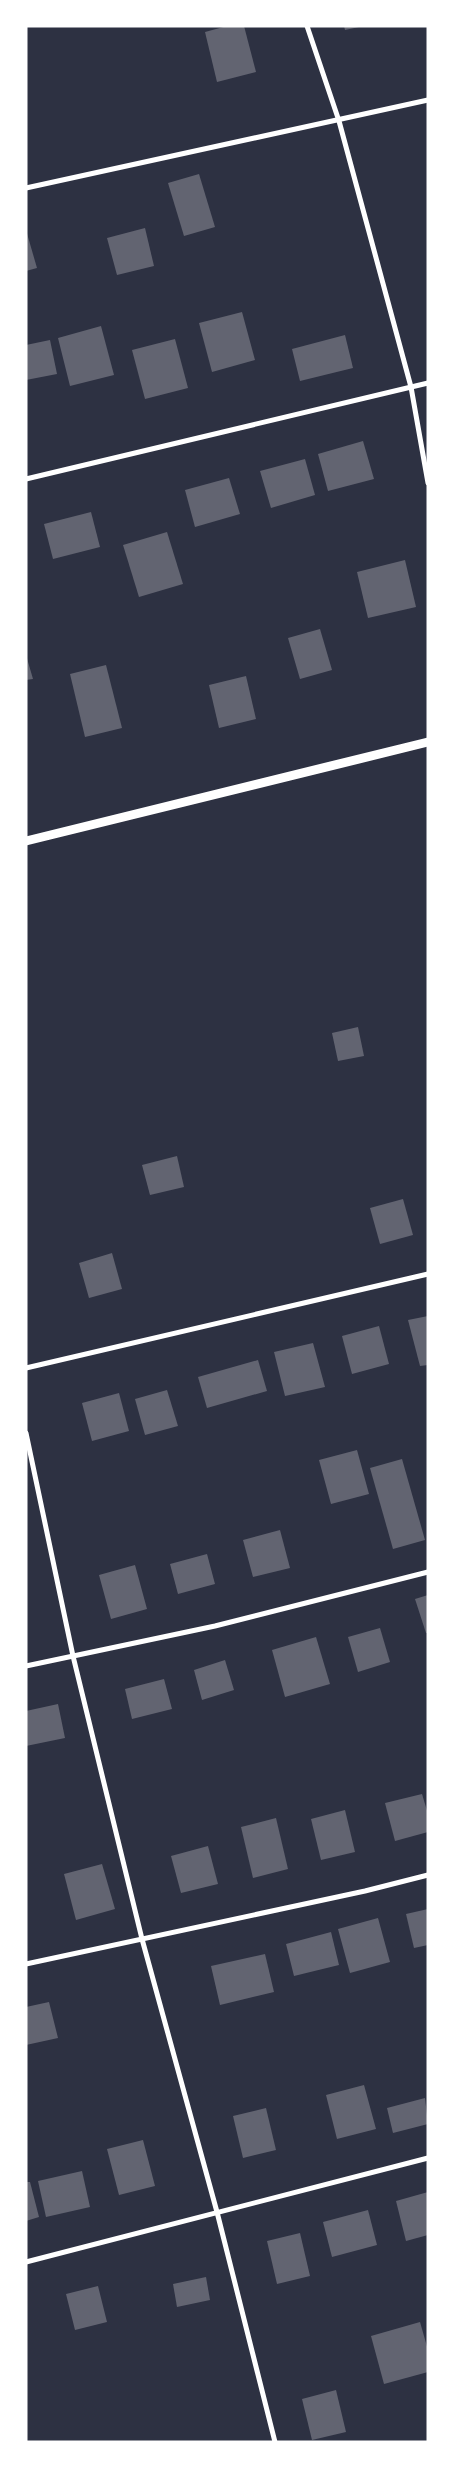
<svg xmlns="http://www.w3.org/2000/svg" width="454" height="2468" font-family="'Noto Sans',sans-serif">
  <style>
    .building { fill: #626471 }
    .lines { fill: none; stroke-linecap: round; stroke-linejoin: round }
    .minor { stroke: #fff; stroke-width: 5 }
    .tertiary { stroke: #fff; stroke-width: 9 }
  </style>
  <rect width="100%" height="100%" fill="#2d3142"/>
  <g class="building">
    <path d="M227,26H244L256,72L217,82L205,32Z"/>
    <path d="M344,26H359V27L345,30Z"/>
    <path d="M199,174L215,227L184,236L168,183Z"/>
    <path d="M145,228L154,266L117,275L107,238Z"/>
    <path d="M26,230L37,268L26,271Z"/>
    <path d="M242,312L255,360L212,372L199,323Z"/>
    <path d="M101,326L114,375L70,386L58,338Z"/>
    <path d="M345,335L353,368L300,381L292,349Z"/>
    <path d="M175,339L188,388L145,399L132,350Z"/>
    <path d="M50,340L57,374L26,380V345Z"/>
    <path d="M363,441L374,479L328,491L318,454Z"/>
    <path d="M305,459L315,495L271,508L260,471Z"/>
    <path d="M229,478L240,514L195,527L185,490Z"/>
    <path d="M91,512L100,547L53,559L44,524Z"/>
    <path d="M167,532L183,584L139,597L123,545Z"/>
    <path d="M405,560L416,607L368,618L357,572Z"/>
    <path d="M320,629L332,670L300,679L288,638Z"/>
    <path d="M26,655L33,679L26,680Z"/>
    <path d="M106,665L122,728L85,737L70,674Z"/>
    <path d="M246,676L256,719L219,728L209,685Z"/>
    <path d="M358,1027L364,1056L338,1061L332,1033Z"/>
    <path d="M177,1156L184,1187L150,1195L142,1165Z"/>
    <path d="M403,1199L413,1235L380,1244L370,1208Z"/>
    <path d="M112,1253L122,1289L89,1298L79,1263Z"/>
    <path d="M428,1316V1365L420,1366L408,1320Z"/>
    <path d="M379,1326L389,1364L352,1374L342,1336Z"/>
    <path d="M313,1343L325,1387L285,1396L274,1352Z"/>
    <path d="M258,1360L267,1391L207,1408L198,1377Z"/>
    <path d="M167,1390L178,1426L145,1435L135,1399Z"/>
    <path d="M119,1393L129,1431L92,1441L82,1403Z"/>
    <path d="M357,1450L369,1494L331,1504L319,1460Z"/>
    <path d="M402,1459L425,1540L393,1549L370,1468Z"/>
    <path d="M280,1530L290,1568L253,1577L243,1540Z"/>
    <path d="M207,1554L215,1584L178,1594L170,1564Z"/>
    <path d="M135,1565L147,1609L111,1619L99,1575Z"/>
    <path d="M428,1595V1633H426L415,1599Z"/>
    <path d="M380,1628L390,1662L358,1672L348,1637Z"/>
    <path d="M316,1637L330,1684L285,1697L272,1650Z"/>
    <path d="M225,1660L234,1690L202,1700L194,1670Z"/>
    <path d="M164,1679L172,1709L132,1719L125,1689Z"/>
    <path d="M58,1704L65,1738L26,1746V1711Z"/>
    <path d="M422,1794L428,1814V1832L395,1841L385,1803Z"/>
    <path d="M345,1810L355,1852L321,1860L311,1819Z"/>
    <path d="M276,1818L288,1869L253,1878L241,1827Z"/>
    <path d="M208,1846L218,1884L181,1893L171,1856Z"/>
    <path d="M102,1864L115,1909L76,1920L64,1874Z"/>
    <path d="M428,1909V1945L414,1948L406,1914Z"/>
    <path d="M378,1918L390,1962L350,1973L338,1929Z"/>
    <path d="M331,1932L339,1965L294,1976L286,1944Z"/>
    <path d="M265,1954L274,1992L220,2005L211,1966Z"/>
    <path d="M49,2002L58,2038L26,2045V2007Z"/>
    <path d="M364,2085L376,2129L337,2139L326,2095Z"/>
    <path d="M425,2098L428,2124L393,2133L387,2108Z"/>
    <path d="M266,2108L276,2150L243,2158L233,2116Z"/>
    <path d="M143,2140L155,2186L119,2195L107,2149Z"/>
    <path d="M82,2171L90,2207L46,2217L38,2181Z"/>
    <path d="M26,2182H30L39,2217L26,2221Z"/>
    <path d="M428,2192V2235L406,2241L396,2201Z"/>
    <path d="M368,2210L377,2245L332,2257L323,2222Z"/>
    <path d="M300,2233L310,2276L277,2284L267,2241Z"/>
    <path d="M206,2277L210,2300L177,2307L173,2284Z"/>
    <path d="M98,2286L107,2322L75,2330L66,2294Z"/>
    <path d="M420,2322L428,2350V2372L384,2384L371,2336Z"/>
    <path d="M336,2390L346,2432L312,2440L302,2399Z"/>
  </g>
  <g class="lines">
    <g class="minor">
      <path d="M307,26L339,121L411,387L428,483"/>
      <path d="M26,188L428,100"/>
      <path d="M26,479L428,383"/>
      <path d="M26,1368L428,1274"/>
      <path d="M26,1433L73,1656L142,1939L217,2212L275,2442"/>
      <path d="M26,1666L215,1626L428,1572"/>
      <path d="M26,1964L365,1891L428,1875"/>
      <path d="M26,2262L428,2158"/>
    </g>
    <path class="tertiary" d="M26,841L428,742"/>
  </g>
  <rect width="454" height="2468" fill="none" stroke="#ffffff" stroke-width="55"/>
</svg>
